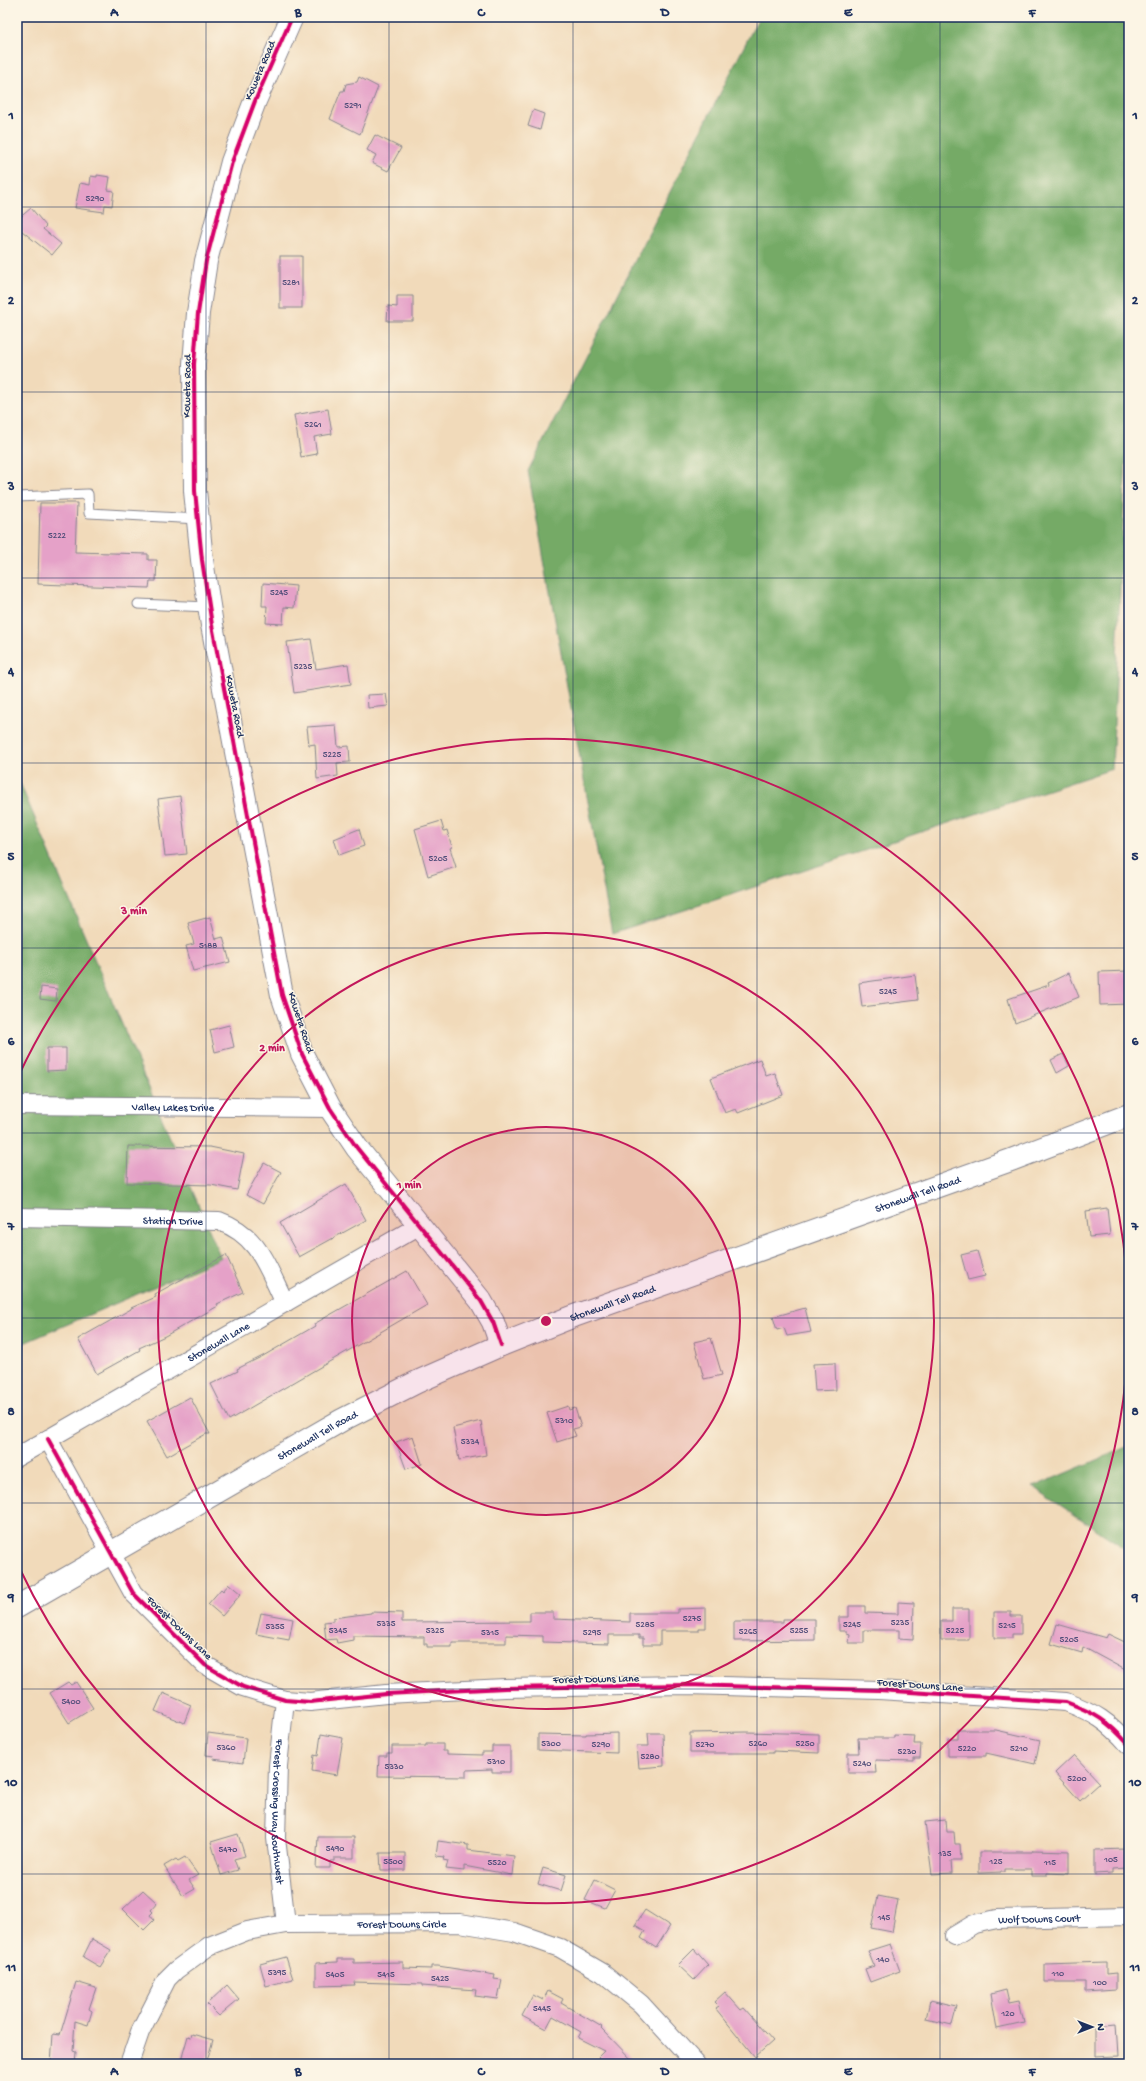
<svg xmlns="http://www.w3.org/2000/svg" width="1146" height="2081" font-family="'Gochi Hand',sans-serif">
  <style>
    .forest { fill: #74aa66; stroke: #486c62 }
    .building { fill: #e5a1c8 }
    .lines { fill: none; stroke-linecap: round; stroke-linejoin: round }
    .service-casing { stroke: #86848c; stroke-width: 11 }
    .minor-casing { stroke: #86848c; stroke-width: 20 }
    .tertiary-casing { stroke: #86848c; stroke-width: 24 }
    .service { stroke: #fff; stroke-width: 9 }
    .minor { stroke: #fff; stroke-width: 18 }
    .tertiary { stroke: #fff; stroke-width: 22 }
    .cycleway-casing { stroke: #fcf5e5; stroke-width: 6 }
    .cycleway { stroke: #d6006c; stroke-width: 4 }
    .grid { fill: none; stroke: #1b2f5e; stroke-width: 1; stroke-opacity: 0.55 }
    .ring { fill: none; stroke: #c2185b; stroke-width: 2 }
    .labels { text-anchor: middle; stroke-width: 3; stroke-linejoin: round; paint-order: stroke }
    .number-label { font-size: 9px; fill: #4e4c78 }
    .street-label { font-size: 11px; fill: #1b2f5e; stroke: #fcf5e5 }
    .centre { fill: #c2185b; stroke: #fcf5e5; stroke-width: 2 }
    .ring-label { font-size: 12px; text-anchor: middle; font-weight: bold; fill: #c2185b; stroke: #fcf5e5; stroke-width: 3; stroke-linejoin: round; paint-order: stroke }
    .neatline { fill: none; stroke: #1b2f5e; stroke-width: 1.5 }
    .grid-label { font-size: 13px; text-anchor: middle; font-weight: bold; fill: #1b2f5e }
  </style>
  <rect width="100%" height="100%" fill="#fcf5e5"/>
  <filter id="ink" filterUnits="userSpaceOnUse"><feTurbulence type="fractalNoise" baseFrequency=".025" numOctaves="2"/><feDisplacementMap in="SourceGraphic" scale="8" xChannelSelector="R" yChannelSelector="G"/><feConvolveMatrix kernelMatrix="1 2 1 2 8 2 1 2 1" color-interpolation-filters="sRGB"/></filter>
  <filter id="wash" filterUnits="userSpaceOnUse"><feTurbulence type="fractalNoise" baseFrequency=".012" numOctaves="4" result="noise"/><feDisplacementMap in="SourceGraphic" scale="16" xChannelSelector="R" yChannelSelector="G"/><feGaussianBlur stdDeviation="0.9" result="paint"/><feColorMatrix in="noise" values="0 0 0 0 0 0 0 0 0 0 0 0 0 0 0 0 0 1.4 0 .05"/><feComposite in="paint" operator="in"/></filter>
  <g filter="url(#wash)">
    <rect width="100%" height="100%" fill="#f1daba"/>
    <g class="forest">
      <path d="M759,17H1129V388L1112,769L612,934L528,471Z"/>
      <path d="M17,776L221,1258L17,1346Z"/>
      <path d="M1129,1446V1551L1033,1487Z"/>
    </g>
    <g id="blocks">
      <g class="building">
        <path d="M359,77L378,87L360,134L330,119L341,91H344L346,84L357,82Z"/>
        <path d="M533,110L544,114L540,130L528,126Z"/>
        <path d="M375,135L401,148L388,171L372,163L376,155L367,150Z"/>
        <path d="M97,175L110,177L108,190L114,191L112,206L105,205L104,212L75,208L80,183L90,185L91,176L97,177Z"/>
        <path d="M31,208L46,226L43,229L61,244L52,255L17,227V220Z"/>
        <rect x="280" y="256" width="22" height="52"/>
        <path d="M397,296H413V321H387L388,306L397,307Z"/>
        <path d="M328,409L332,434L314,437L317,454L301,457L294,415Z"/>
        <path d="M40,503H77L75,552L148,554V560H157L156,581H150L149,588L38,584Z"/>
        <path d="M263,583L296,586L294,608L284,607L283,624L266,623L267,606H262Z"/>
        <path d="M311,639L316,669L348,664L351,684L294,693L287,642Z"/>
        <path d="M386,694L388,706L368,708L367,695Z"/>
        <path d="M336,725L338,747L349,746L350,762L337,763L338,776L317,779L315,744L309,745L307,727Z"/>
        <path d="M180,796L187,854L165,856L158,799Z"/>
        <path d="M441,821L444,831L447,830L452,847L450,848L456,867L428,876L415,829Z"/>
        <path d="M359,829L364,846L339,855L334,839Z"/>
        <path d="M210,917L216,939L223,937L230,962L193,971L186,946L194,944L188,923Z"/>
        <path d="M1129,971V1004L1100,1005L1099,972Z"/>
        <path d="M1069,973L1079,997L1015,1023L1008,999L1049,985L1048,983Z"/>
        <path d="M915,975L918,1000L862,1007L859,983Z"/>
        <path d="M41,987L57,989L56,1001L40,999Z"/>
        <path d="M229,1025L234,1047L215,1052L210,1030Z"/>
        <path d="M47,1048H66V1070L47,1071Z"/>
        <path d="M1063,1054L1069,1066L1057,1073L1051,1060Z"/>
        <path d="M760,1059L766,1076L775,1073L783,1095L738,1113L736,1109L725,1113L711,1078Z"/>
        <path d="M128,1146L210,1147L244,1154L237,1190L211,1185L127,1183Z"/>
        <path d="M264,1163L281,1172L263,1204L246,1195Z"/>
        <path d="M346,1184L366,1220L299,1257L280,1223Z"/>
        <path d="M1107,1208L1110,1235L1089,1237L1086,1211Z"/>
        <path d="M977,1251L985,1276L968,1280L961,1255Z"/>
        <path d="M226,1255L243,1292L217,1304L218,1306L165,1336L139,1348L140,1350L97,1374L78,1339L131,1309V1308L156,1297L155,1294Z"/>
        <path d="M407,1271L427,1305L229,1420L211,1384L238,1371L237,1369L263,1356L315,1326L314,1324Z"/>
        <path d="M805,1308L811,1332L787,1336L784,1328L777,1330L773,1317Z"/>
        <path d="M711,1338L722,1375L704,1379L694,1342Z"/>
        <path d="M835,1363L836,1390L815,1391L813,1364Z"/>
        <path d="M190,1397L210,1434H206L167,1456L147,1421Z"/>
        <path d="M568,1406L569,1410L575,1408L581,1427L573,1429L576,1436L557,1442L547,1413Z"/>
        <path d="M481,1421L486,1455L459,1460L453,1428Z"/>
        <path d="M413,1436L422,1464L406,1469L396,1442Z"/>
        <path d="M229,1584L241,1594L222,1616L208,1604L221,1589L223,1591Z"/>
        <path d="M898,1602L914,1603L913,1640L899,1639V1630H864V1643H849L850,1634L847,1633V1631H839V1617H849V1606H865V1613L898,1614Z"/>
        <path d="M706,1608V1628H699V1631H660V1645H643V1638H639V1635H609V1644L543,1642V1636L506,1635V1643H452V1647H427V1644H424V1637L353,1636V1640L337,1643L336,1639L326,1640L324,1622L333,1621V1618L371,1613V1612L402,1613V1622L530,1621V1612H553V1619L630,1622V1613H678V1609Z"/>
        <path d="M952,1609H969V1640H941V1621H952Z"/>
        <path d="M994,1612H1011V1616H1021V1634H1012V1638H994Z"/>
        <path d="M261,1613L293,1619L289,1640L256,1634Z"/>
        <path d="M783,1619H815V1640L734,1641V1622H783Z"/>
        <path d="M1057,1624L1106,1638L1108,1634L1129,1644V1672L1083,1647L1082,1653L1051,1644Z"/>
        <path d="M68,1682L71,1685L76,1682L93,1708L69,1723L50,1693Z"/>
        <path d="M163,1693L191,1705L184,1723L155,1711Z"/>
        <path d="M958,1730H996L1040,1740L1035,1764L986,1753V1756H948V1739H958Z"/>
        <path d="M747,1732L819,1734V1753L773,1751V1753H690V1733Z"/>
        <path d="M208,1733L246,1738L243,1763L213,1759L214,1756L206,1755Z"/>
        <path d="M617,1733V1753L538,1750V1734L586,1735V1734Z"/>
        <path d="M648,1733H663L664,1766L639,1768L637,1746H649Z"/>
        <path d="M321,1734L343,1738L337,1775L312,1771L314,1755L318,1756Z"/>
        <path d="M894,1735L915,1736L914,1744H921L920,1758H914V1761L875,1760L876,1773H848V1753H859L858,1738H894Z"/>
        <path d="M426,1744H443V1751H447V1754L482,1755V1752H492V1746H510V1772H492V1769L466,1770V1777L378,1776L379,1756H387V1753H392V1746H426Z"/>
        <path d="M1074,1755L1100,1783L1080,1801L1055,1773Z"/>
        <path d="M946,1820L947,1832H954L955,1844H960L961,1861H951L952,1873L932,1874L925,1822Z"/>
        <path d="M238,1834L245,1856L234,1859L238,1870L221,1875L211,1842Z"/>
        <path d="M318,1837H354V1858H334V1861H330V1868H316Z"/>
        <path d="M438,1841L468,1845V1850L514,1856L512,1875L464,1866V1871L446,1869L448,1861L443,1860L444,1857L436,1856Z"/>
        <path d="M1126,1849V1868L1112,1869V1873L1095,1874V1850Z"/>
        <path d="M1033,1850L1069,1851V1874L1047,1873V1876H1031V1869H1004V1872L979,1873V1852H1032Z"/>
        <path d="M380,1853H405V1870H381Z"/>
        <path d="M185,1857L198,1875L189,1880L195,1889L183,1896L164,1866L176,1859L178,1861Z"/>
        <path d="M543,1868L566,1875L561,1891L538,1884Z"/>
        <path d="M595,1880L615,1890L605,1908L585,1900Z"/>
        <path d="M143,1890L157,1903L151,1910L153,1912L150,1915L154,1920L144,1930L123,1909Z"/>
        <path d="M878,1896L898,1900L892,1932L871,1928Z"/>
        <path d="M645,1910L670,1926L656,1948L641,1938L645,1931L635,1925Z"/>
        <path d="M92,1939L111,1950L100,1967L83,1957Z"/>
        <path d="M890,1944L900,1971L870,1982L865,1969L874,1966L868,1951Z"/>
        <path d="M694,1949L708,1965L694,1980L678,1965Z"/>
        <path d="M286,1957L293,1979L266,1986L260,1964Z"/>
        <path d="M338,1959H354V1963L403,1962V1968L431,1969V1966H438L495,1975L494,1979L502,1980L498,1999L475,1996L476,1990L422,1986V1984L354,1982L355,1985L316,1986V1963L338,1962Z"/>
        <path d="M1106,1962V1974L1116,1973V1990L1085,1992V1982H1045V1964Z"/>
        <path d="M76,1982L96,1988L89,2009L92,2011L88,2025L75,2021L73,2051L76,2052L75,2064H51L53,2034L60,2035Z"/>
        <path d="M227,1985L239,1999L219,2016L207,2004Z"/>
        <path d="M1006,1990L1009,2003L1019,2001L1024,2023L997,2029L991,1994Z"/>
        <path d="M548,1991L563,1999L561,2003L602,2027L601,2028L636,2064H604L598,2057L604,2051L578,2038L581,2032L553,2016L546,2029L522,2016L533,1995L543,2000Z"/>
        <path d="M725,1992L741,2010L744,2008L773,2041L755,2057L716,2009L719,2007L714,2002Z"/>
        <path d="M930,2000L957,2006L952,2025L926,2019Z"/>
        <path d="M1116,2023L1118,2056L1096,2057V2025Z"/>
        <path d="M192,2034L213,2040L206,2064H180L188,2036L191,2037Z"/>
      </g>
    </g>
  </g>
  <g filter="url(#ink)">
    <use href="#blocks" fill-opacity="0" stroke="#86848c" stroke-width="1"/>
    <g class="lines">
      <g class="service-casing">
        <g id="service">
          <path d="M17,497L88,494L89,513L198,519"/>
          <path d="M138,604L209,607"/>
        </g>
      </g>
      <g class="minor-casing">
        <g id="minor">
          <path id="s1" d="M17,1105L330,1108"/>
          <path id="s2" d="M17,1217L219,1221C259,1235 267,1267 285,1303"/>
          <path d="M48,1439L133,1593L205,1665L243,1687L285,1700L310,1702L386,1694L505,1688L687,1685L879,1690L1066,1702C1095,1713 1108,1721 1129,1745"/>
          <path id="s3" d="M17,1457L420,1225"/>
          <path id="s4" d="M285,1700L278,1766L276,1838L286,1924"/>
          <path id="s5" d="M954,1936L974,1924L997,1919L1129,1916"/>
          <path id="s6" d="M129,2064L140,2032L167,1979L176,1970L209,1946L247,1931L286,1924L460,1923L514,1932L560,1948L603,1973L641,2004L696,2064"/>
        </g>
      </g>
      <g class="tertiary-casing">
        <g id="tertiary">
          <path d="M292,17L255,101L232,162L206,261L198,313L194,364L195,491L202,560L212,625L282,995L302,1054L330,1108L357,1148L481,1301L493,1322L501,1345"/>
          <path id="s7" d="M17,1607L342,1420L417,1382L501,1345L574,1316L1011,1160L1129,1115"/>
        </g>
      </g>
      <use href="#service" class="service"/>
      <use href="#minor" class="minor"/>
      <use href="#tertiary" class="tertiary"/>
      <g class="cycleway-casing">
        <g id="cycleway">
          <path d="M292,17L255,101L232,162L206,261L198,313L194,364L195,491L202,560L212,625L282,995L302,1054L330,1108L357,1148L481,1301L493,1322L501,1345"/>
          <path d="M48,1439L133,1593L205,1665L243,1687L285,1700L310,1702L386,1694L505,1688L687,1685L879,1690L1066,1702C1095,1713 1108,1721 1129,1745"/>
        </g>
      </g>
      <use href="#cycleway" class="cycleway"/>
    </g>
  </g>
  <path class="grid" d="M206,17V2064M389,17V2064M573,17V2064M757,17V2064M940,17V2064M17,207H1129M17,392H1129M17,578H1129M17,763H1129M17,948H1129M17,1133H1129M17,1318H1129M17,1503H1129M17,1689H1129M17,1874H1129"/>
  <circle cx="546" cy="1321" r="194" fill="#c2185b" fill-opacity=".12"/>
  <g class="ring">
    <circle cx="546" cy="1321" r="194"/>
    <circle cx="546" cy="1321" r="388"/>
    <path d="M19 1075A582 582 0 1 1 19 1567"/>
  </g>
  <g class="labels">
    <g class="number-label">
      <text x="353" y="108">5291</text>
      <text x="95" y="201">5290</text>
      <text x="291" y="285">5281</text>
      <text x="313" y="427">5261</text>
      <text x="57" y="538">5222</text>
      <text x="279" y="595">5245</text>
      <text x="303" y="669">5235</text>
      <text x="332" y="757">5225</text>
      <text x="438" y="861">5205</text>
      <text x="208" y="948">5188</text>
      <text x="888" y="994">5245</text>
      <text x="564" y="1423">5310</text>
      <text x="470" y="1444">5334</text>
      <text x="692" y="1621">5275</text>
      <text x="900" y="1625">5235</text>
      <text x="386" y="1626">5335</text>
      <text x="645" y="1627">5285</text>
      <text x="852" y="1627">5245</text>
      <text x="1007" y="1628">5215</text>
      <text x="275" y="1629">5355</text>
      <text x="338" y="1633">5345</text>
      <text x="435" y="1633">5325</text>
      <text x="799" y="1633">5255</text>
      <text x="955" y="1633">5225</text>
      <text x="748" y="1634">5265</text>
      <text x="490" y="1635">5315</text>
      <text x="592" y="1635">5295</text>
      <text x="1069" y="1642">5205</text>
      <text x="71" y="1704">5400</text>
      <text x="551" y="1746">5300</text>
      <text x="758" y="1746">5260</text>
      <text x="805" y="1746">5250</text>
      <text x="601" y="1747">5290</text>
      <text x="705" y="1747">5270</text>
      <text x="226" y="1750">5360</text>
      <text x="967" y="1751">5220</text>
      <text x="1019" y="1751">5210</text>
      <text x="907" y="1754">5230</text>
      <text x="650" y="1759">5280</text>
      <text x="496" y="1764">5310</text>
      <text x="862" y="1766">5240</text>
      <text x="394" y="1769">5330</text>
      <text x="1077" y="1781">5200</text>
      <text x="335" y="1851">5490</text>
      <text x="228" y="1852">5470</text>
      <text x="945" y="1856">135</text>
      <text x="1111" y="1862">105</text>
      <text x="393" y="1864">5500</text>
      <text x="996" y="1864">125</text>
      <text x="497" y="1865">5520</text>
      <text x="1050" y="1865">115</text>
      <text x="884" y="1920">145</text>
      <text x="883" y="1962">140</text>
      <text x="277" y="1975">5395</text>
      <text x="1058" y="1976">110</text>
      <text x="335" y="1977">5405</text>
      <text x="386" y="1977">5415</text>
      <text x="440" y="1981">5425</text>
      <text x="1100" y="1985">100</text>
      <text x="542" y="2011">5445</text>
      <text x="1008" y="2016">120</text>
    </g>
    <g class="street-label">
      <text transform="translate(259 70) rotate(-67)" y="4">Koweta Road</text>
      <text transform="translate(186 386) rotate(-89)" y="4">Koweta Road</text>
      <text transform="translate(236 706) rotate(79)" y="4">Koweta Road</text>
      <text transform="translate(302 1022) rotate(72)" y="4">Koweta Road</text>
      <text dy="4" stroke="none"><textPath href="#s1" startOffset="156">Valley Lakes Drive</textPath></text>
      <text dy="4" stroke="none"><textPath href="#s7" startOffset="994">Stonewall Tell Road</textPath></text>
      <text dy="4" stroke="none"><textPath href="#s2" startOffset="156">Station Drive</textPath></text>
      <text dy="4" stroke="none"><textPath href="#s7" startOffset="670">Stonewall Tell Road</textPath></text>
      <text dy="4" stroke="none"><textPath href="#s3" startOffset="232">Stonewall Lane</textPath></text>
      <text dy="4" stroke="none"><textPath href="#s7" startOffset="346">Stonewall Tell Road</textPath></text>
      <text transform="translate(180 1627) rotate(44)" y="4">Forest Downs Lane</text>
      <text transform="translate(596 1678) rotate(-1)" y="4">Forest Downs Lane</text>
      <text transform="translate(920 1684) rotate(4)" y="4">Forest Downs Lane</text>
      <text dy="4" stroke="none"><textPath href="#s4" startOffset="112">Forest Crossing Way Southwest</textPath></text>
      <text dy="4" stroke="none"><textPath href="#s5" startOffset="89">Wolf Downs Court</textPath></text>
      <text dy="4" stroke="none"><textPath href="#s6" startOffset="343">Forest Downs Circle</textPath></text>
    </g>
  </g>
  <circle cx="546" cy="1321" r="6" class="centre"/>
  <g class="ring-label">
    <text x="134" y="914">3 min</text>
    <text x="272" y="1051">2 min</text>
    <text x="409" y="1188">1 min</text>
  </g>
  <rect width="1146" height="2081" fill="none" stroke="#fcf5e5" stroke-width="44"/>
  <g transform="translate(1092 2027) rotate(90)" stroke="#fcf5e5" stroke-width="3" paint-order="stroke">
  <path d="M0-3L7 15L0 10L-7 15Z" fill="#1b2f5e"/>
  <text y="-6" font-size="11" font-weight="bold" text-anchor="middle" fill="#1b2f5e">N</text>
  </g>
  <rect x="22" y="22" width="1102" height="2037" class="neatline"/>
  <g class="grid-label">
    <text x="114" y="16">A</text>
    <text x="298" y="16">B</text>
    <text x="481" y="16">C</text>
    <text x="665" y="16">D</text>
    <text x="848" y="16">E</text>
    <text x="1032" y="16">F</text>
    <text x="11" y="119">1</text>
    <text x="1135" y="119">1</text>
    <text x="11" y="304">2</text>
    <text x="1135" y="304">2</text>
    <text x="11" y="490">3</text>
    <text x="1135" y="490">3</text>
    <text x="11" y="675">4</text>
    <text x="1135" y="675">4</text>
    <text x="11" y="860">5</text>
    <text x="1135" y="860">5</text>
    <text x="11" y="1045">6</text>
    <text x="1135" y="1045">6</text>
    <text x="11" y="1230">7</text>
    <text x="1135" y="1230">7</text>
    <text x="11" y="1415">8</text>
    <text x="1135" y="1415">8</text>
    <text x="11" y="1601">9</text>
    <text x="1135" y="1601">9</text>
    <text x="11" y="1786">10</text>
    <text x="1135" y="1786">10</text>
    <text x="11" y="1971">11</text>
    <text x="1135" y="1971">11</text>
    <text x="114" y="2075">A</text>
    <text x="298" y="2075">B</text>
    <text x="481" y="2075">C</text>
    <text x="665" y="2075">D</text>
    <text x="848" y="2075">E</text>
    <text x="1032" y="2075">F</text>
  </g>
</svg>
